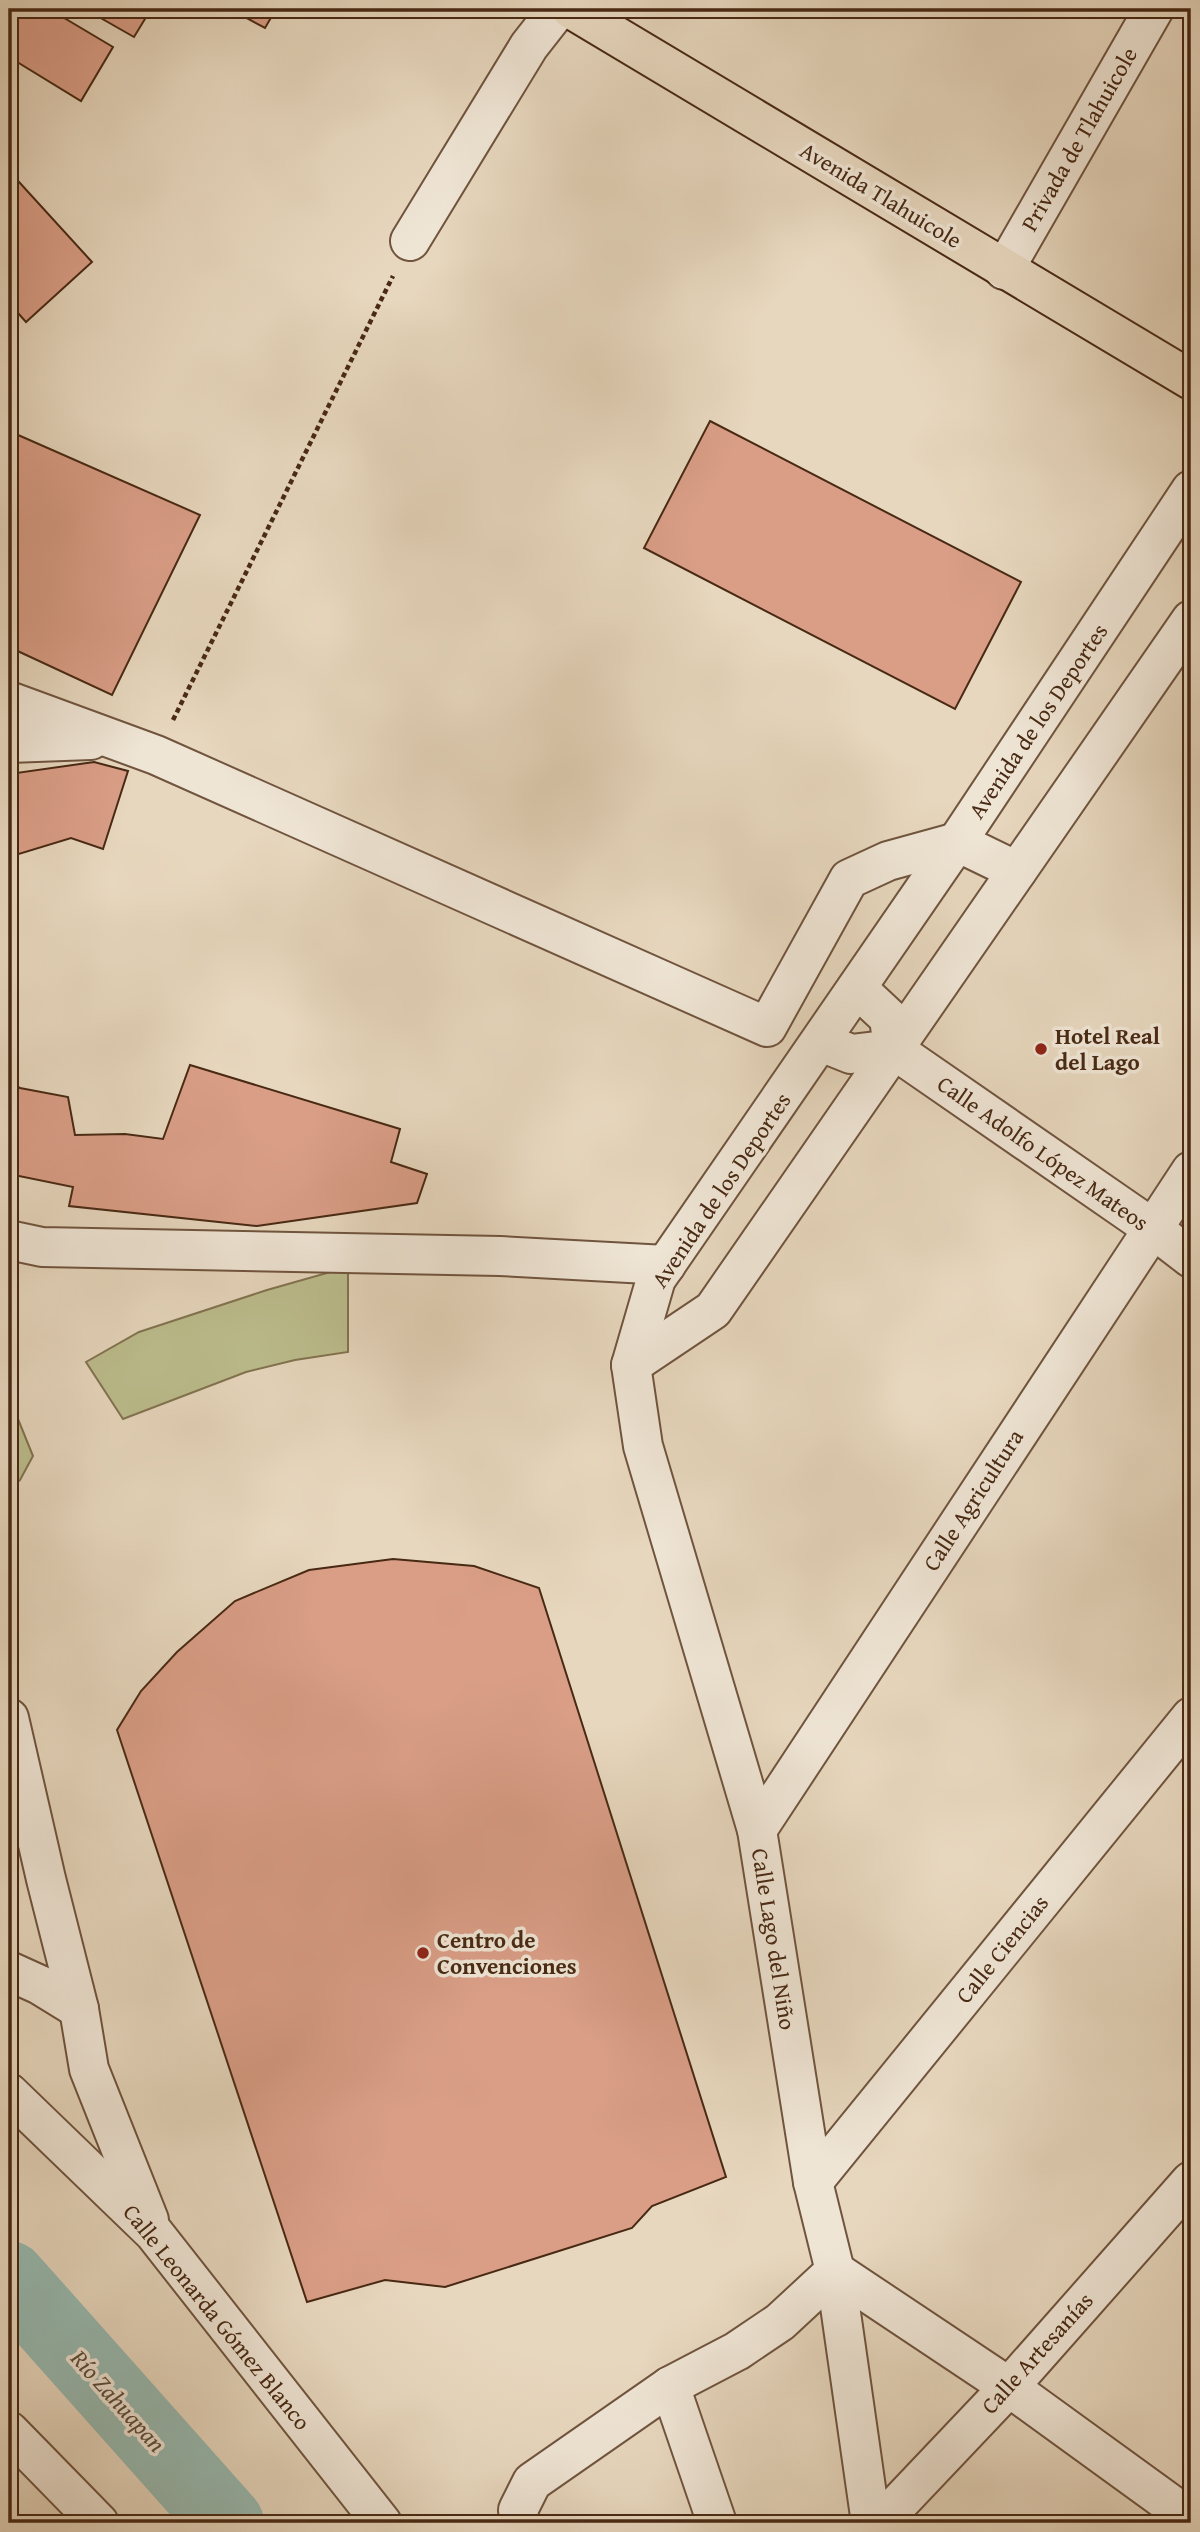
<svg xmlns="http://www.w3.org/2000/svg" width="1200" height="2532" font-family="'Gentium Book Plus',serif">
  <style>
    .green { fill: #bcbd8d; stroke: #827350; stroke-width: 2 }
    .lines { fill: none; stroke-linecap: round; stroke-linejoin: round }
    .river { stroke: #97bab1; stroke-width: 74 }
    .building { fill: #da9e87; stroke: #482913; stroke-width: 2 }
    .minor-casing { stroke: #70543e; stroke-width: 42 }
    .major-casing { stroke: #482913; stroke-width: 42 }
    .path { stroke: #482913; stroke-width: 4.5; stroke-dasharray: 5 3.5; stroke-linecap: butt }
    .minor { stroke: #efe5d5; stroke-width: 38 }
    .major { stroke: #e7d7be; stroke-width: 38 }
    .poi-dot { fill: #8f2418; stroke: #efe5d5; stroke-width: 2.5 }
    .labels { text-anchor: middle; stroke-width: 7; stroke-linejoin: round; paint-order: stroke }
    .street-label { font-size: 23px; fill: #482913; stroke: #efe5d5 }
    .poi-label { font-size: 23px; font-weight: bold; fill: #482913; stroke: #efe5d5; text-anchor: start }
    .water-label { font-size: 24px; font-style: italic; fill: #5c4d3a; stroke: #efe5d5 }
  </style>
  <rect width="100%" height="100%" fill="#e7d7be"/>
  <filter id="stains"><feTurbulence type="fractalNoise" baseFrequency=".00286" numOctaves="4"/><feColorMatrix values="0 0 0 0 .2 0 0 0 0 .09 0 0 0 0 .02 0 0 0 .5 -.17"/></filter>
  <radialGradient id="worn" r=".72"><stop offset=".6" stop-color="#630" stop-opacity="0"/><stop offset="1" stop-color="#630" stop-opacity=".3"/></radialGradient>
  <g class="green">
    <path d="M348,1267V1352L295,1360L246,1372L123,1419L86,1362L139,1332L267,1290Z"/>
    <path d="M9,1404L16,1414L33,1456L20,1480L9,1488Z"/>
  </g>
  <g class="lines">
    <path class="river" d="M9,2278L227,2523"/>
  </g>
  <g class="building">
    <path d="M9,9H49L113,47L81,101L9,57Z"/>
    <path d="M85,9H151L134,37Z"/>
    <path d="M230,9H276L265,28Z"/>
    <path d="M9,171L92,262L26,322L9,303Z"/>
    <path d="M710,421L1021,582L955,709L644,548Z"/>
    <path d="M9,431L200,515L112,695L9,647Z"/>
    <path d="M94,762L128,771L103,849L71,838L9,857V774Z"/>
    <path d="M190,1065L400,1129L391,1162L427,1174L417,1203L257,1226L69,1206L73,1187L9,1174V1082L20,1088L68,1097L75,1135L125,1134L163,1139Z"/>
    <path d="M393,1559L474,1566L539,1588L726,2177L652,2206L632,2228L445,2287L385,2280L307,2302L117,1730L141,1691L177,1652L235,1601L309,1570Z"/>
  </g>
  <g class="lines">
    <g class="minor-casing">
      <g id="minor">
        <path d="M410,241L529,46L558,9"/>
        <path d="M1004,270L1154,9"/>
        <path d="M9,701L156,755L767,1027L849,879L888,861L957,842L1017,871"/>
        <path d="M9,743L91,740"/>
        <path d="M857,988L889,1018L893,1049"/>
        <path d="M821,1042L851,1054L893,1049L1152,1228L1191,1258"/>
        <path d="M9,1240L42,1247L500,1256L666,1265"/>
        <path d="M631,1365L713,1310L1191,620"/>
        <path d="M9,1718L46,1879L79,2009L89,2069L149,2220"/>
        <path d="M757,1830L1191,1171"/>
        <path d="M9,1971L40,1985L79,2009"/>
        <path d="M9,2093L154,2233L382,2523"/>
        <path d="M813,2182L1191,1717"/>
        <path d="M670,2386L717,2523"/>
        <path d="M9,2431L99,2523"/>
        <path d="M520,2523L518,2510L532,2482L670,2386L737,2351L780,2322L835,2271L1009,2387L1191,2519"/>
        <path d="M871,2523L835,2271L813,2182L757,1830L643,1446L631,1365L656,1279L957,842L1191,490"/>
        <path d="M880,2523L1009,2387L1191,2181"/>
      </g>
    </g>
    <g class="major-casing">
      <path id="major" d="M571,9L1191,380"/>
    </g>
    <path class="path" d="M173,720L393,276"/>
    <use href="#minor" class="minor"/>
    <use href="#major" class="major"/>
  </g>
  <g class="poi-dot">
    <circle cx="1041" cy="1049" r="7"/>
    <circle cx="423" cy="1953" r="7"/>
  </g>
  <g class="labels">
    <g class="street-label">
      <text transform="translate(1079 139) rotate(-60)" y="8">Privada de Tlahuicole</text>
      <text transform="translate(881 195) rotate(31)" y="8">Avenida Tlahuicole</text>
      <text transform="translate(1038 721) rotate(-56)" y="8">Avenida de los Deportes</text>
      <text transform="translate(1043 1153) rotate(35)" y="8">Calle Adolfo López Mateos</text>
      <text transform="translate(721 1190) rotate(-56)" y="8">Avenida de los Deportes</text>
      <text transform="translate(973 1500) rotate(-57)" y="8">Calle Agricultura</text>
      <text transform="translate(774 1939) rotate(81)" y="8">Calle Lago del Niño</text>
      <text transform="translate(1002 1949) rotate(-51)" y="8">Calle Ciencias</text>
      <text transform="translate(217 2317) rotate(51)" y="8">Calle Leonarda Gómez Blanco</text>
      <text transform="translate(1037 2353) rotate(-48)" y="8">Calle Artesanías</text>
    </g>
    <g class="poi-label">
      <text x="1055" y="1044">Hotel Real<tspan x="1055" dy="26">del Lago</tspan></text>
      <text x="437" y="1948">Centro de<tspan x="437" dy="26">Convenciones</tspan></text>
    </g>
    <g class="water-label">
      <text transform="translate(118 2401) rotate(48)" y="8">Río Zahuapan</text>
    </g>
  </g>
  <rect width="1200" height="2532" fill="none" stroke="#e7d7be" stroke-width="35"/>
  <rect x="10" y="10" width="1179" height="2511" fill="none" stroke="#482913" stroke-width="3.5"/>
  <rect x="18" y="18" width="1165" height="2497" fill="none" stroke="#482913" stroke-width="2"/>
  <rect width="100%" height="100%" filter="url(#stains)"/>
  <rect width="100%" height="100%" fill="url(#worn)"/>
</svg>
